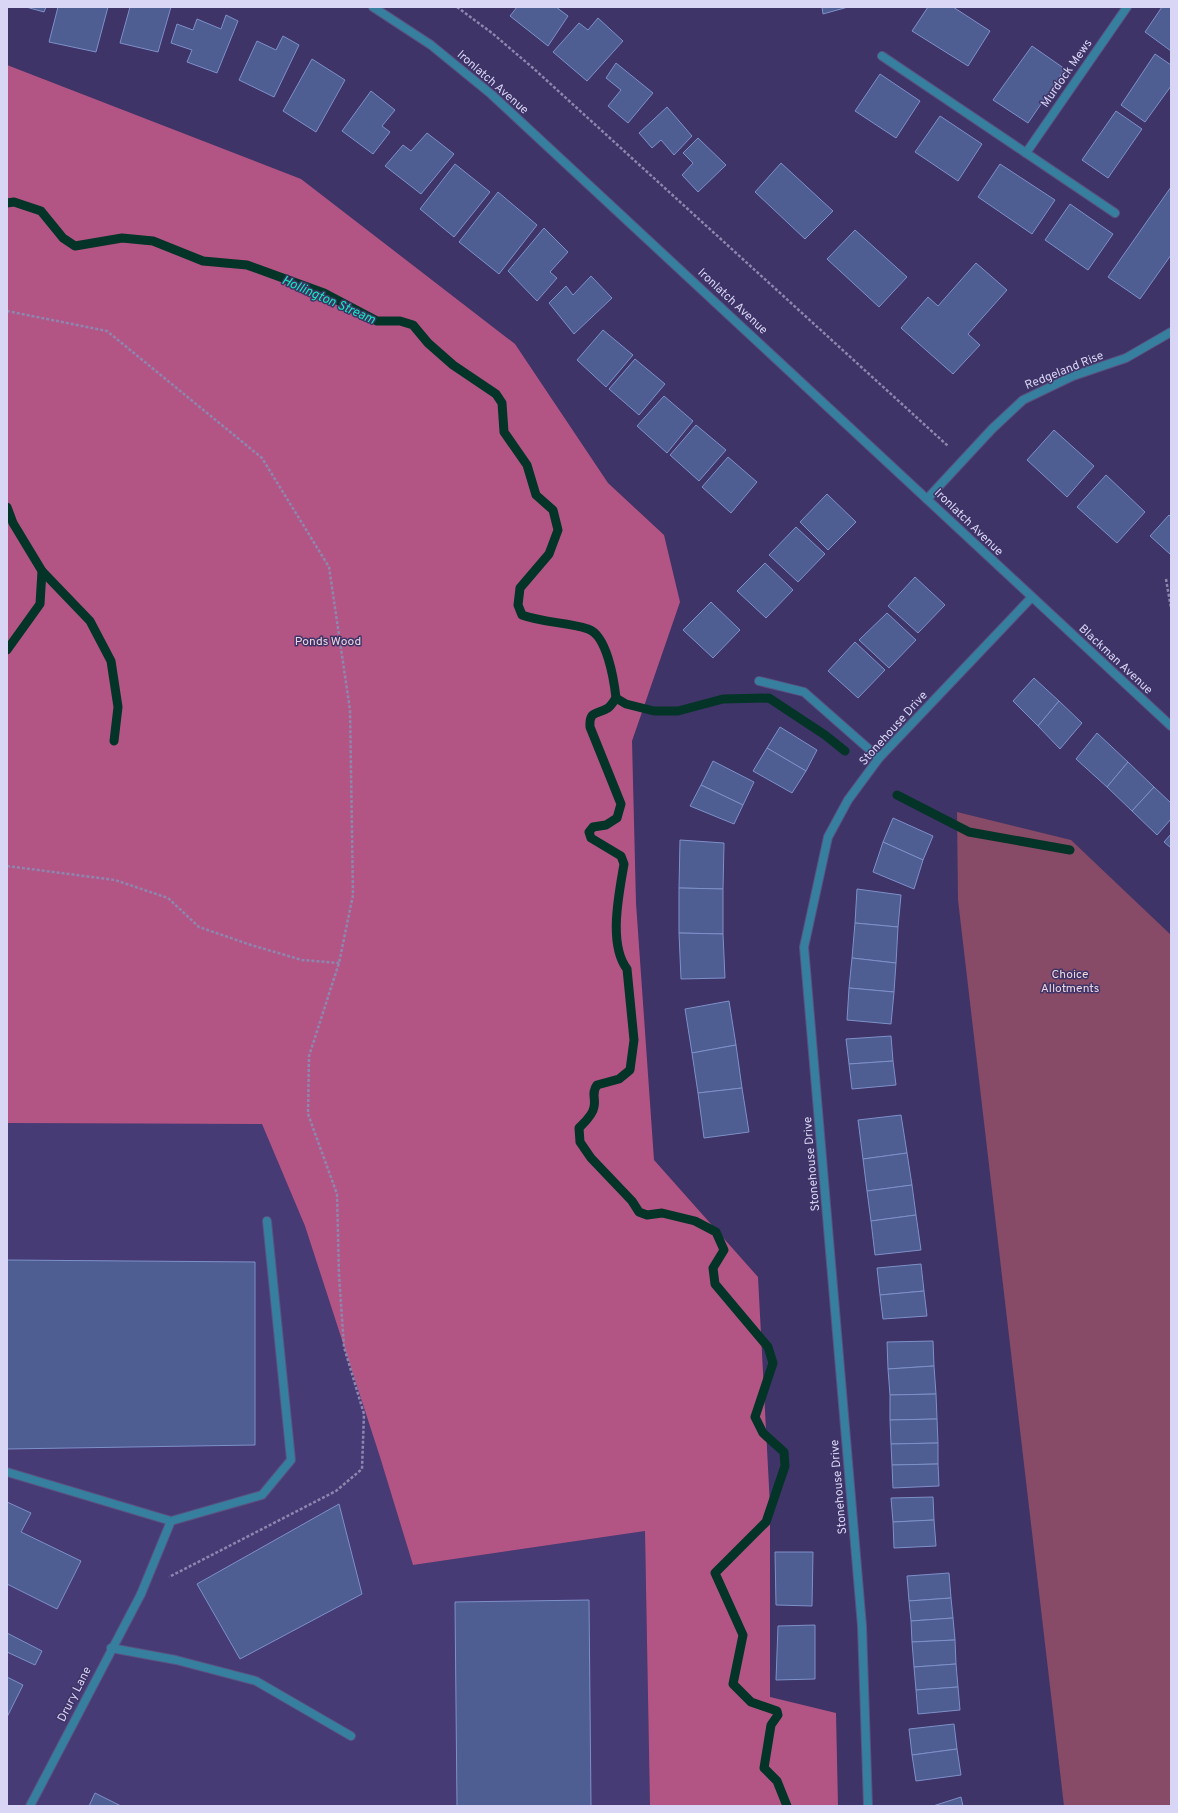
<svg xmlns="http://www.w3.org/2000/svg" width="1178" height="1813" font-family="Overpass,sans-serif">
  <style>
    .built { fill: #473b76 }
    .green { fill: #874a67 }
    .forest { fill: #b35584 }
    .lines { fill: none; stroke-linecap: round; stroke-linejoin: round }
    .stream { stroke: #043427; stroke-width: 9 }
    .building { fill: #4e5d92; stroke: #7e90c9 }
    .service-casing { stroke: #5a5181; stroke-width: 10 }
    .minor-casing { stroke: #5a5181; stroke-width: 10 }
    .tertiary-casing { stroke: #5a5181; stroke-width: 10 }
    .path { stroke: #8d86af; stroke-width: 2.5; stroke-dasharray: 3 2; stroke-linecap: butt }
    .service { stroke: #367f9f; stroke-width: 8 }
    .minor { stroke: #367f9f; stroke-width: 8 }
    .tertiary { stroke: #367f9f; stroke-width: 8 }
    .labels { text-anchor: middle; stroke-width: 3; stroke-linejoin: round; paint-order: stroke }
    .street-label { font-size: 12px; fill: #d9d5f5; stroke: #3e3467 }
    .park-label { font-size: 12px; fill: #f0d6e1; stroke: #3e3467 }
    .water-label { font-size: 13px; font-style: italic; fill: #12edbc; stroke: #3e3467 }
  </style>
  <rect width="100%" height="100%" fill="#3e3467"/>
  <path class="built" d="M7,1123L262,1124L305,1226L380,1457L413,1565L645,1531L650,1806H7Z"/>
  <path class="green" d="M957,812L1071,840L1171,935V1806H1064L958,900Z"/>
  <path class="forest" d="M7,65L301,179L515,344L608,483L664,535L680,602L632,741L636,903L654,1160L758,1277L770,1506V1697L836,1713L838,1806H650L645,1531L413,1565L380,1457L305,1226L262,1124L7,1123Z"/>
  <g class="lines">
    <g class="stream">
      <path d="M7,203L14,202L41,211L63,238L75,246L122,238L153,241L203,261L247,265L324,293L377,321H400L413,325L428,343L453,365L496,394L502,403L504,432L527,465L536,495L553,510L558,530L549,554L520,588L518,605L522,615C544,623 567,622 588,629C607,635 614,680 616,698C614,701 611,706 608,708C597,715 589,710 590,727L621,804L617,818L606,825L593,827L589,832L591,838L621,856L624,864C619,894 608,944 627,969L634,1040L630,1070L619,1079L597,1085C591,1093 596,1098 594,1107C593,1115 584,1123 579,1128L580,1142L591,1158L632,1201L639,1212L647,1215L662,1213L695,1221L716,1232L724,1250L713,1268L715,1284L768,1347L773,1363L755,1417L763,1433L784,1452L785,1466L766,1522L715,1573L743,1635L733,1684L751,1702L777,1711L778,1715L771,1725L764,1768L777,1781L787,1806"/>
      <path d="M7,507L13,523L42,571L40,604L7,650"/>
      <path d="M42,571L90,621L111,661L118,707L114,741"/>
      <path d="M616,698L626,704L654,711H678L723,699L769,698L825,735L845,751"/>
      <path d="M897,795L969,832L1070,850"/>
    </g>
  </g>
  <g class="building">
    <path d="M26,7H46L44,12Z"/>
    <path d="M58,7H108L96,52L49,42Z"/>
    <path d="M130,7H171L158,52L120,43Z"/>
    <path d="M517,7H556L568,16L548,46L510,16Z"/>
    <path d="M822,7H848L823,14Z"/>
    <path d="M928,7H953L990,31L968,66L912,31Z"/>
    <path d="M1162,7H1171V51L1145,32Z"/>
    <path d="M226,15L238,21L217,73L187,62L192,50L171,43L177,24L193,30L197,19L221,29Z"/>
    <path d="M598,18L623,41L587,81L553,52L579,23L588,30Z"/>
    <path d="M283,36L299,45L274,97L239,80L257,41L276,50Z"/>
    <path d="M1032,46L1065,69L1028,123L993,100Z"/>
    <path d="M1155,54L1171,65V86L1145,122L1121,105Z"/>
    <path d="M312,59L345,80L316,132L283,111Z"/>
    <path d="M616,63L653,93L628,123L608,106L621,90L606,78Z"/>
    <path d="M880,74L920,101L896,138L855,111Z"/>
    <path d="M371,91L395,110L382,126L390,132L373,154L342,131Z"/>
    <path d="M667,107L692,136L674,155L661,140L652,148L639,133Z"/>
    <path d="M1116,111L1142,129L1108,178L1082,160Z"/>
    <path d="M940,116L982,144L958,181L915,152Z"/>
    <path d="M427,133L454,154L421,194L385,166L403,145L411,151Z"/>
    <path d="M698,138L726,165L698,192L682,175L693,163L683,153Z"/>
    <path d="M781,163L833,211L805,239L755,192Z"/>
    <path d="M455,164L490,192L454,237L420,209Z"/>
    <path d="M1000,164L1055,200L1032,234L978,197Z"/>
    <path d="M1171,187V255L1140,299L1108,277Z"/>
    <path d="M498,192L537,225L499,274L459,242Z"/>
    <path d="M1070,204L1113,234L1088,270L1045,240Z"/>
    <path d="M544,228L568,252L550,272L557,278L537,301L508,271Z"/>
    <path d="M855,230L907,277L879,307L827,259Z"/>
    <path d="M976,263L1007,290L968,334L980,345L953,374L901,328L928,297L938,306Z"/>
    <path d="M591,276L612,298L574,334L549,303L566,286L573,295Z"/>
    <path d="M603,330L633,355L606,387L577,360Z"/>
    <path d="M635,359L665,384L639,415L609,389Z"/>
    <path d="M664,396L693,421L667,453L637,426Z"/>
    <path d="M696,425L726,450L699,481L670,455Z"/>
    <path d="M1054,430L1094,466L1067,497L1027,460Z"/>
    <path d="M728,457L757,482L731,513L702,487Z"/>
    <path d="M1106,475L1145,512L1117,543L1077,507Z"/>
    <path d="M827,494L856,522L828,550L800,522Z"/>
    <path d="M1169,515L1171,517V555L1150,536Z"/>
    <path d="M796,527L825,554L798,582L769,555Z"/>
    <path d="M765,563L793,590L766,618L737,591Z"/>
    <path d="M915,577L945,605L918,633L888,606Z"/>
    <path d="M711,602L740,630L713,658L683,630Z"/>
    <path d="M887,613L916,640L889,668L859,640Z"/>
    <path d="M855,642L885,670L858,698L828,671Z"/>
    <path d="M1034,678L1059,701L1038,726L1013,701Z"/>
    <path d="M1059,701L1082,723L1060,749L1038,726Z"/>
    <path d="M780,727L817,750L806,771L767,748Z"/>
    <path d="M1097,733L1128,762L1107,787L1076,759Z"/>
    <path d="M767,748L806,771L792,793L753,771Z"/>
    <path d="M713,761L754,782L743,805L701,785Z"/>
    <path d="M1128,762L1154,787L1132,811L1107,787Z"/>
    <path d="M701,785L743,805L734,824L690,806Z"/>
    <path d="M1154,787L1171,803V819L1157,835L1132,811Z"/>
    <path d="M893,818L933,836L923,860L883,842Z"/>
    <path d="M1171,834V848L1164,842Z"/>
    <path d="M680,840L724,843L723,889L679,888Z"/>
    <path d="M883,842L923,860L914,889L873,872Z"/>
    <path d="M679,888L723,889V934L679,933Z"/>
    <path d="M857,889L901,895L898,927L855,923Z"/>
    <path d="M855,923L898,927L896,963L852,958Z"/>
    <path d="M679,933L723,934L725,978L681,979Z"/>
    <path d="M852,958L896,963L894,992L849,988Z"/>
    <path d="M849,988L894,992L891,1024L847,1020Z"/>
    <path d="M729,1001L736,1045L692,1053L685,1009Z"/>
    <path d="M891,1036L893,1061L849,1064L846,1039Z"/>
    <path d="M736,1045L742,1088L698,1093L692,1053Z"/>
    <path d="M893,1061L896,1085L852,1089L849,1064Z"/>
    <path d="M742,1088L749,1132L704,1138L698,1093Z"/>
    <path d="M901,1115L907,1153L863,1159L858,1120Z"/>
    <path d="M907,1153L912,1185L867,1191L863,1159Z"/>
    <path d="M912,1185L916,1215L871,1221L867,1191Z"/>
    <path d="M916,1215L921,1250L875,1255L871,1221Z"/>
    <path d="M7,1260L255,1262V1445L7,1449Z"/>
    <path d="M921,1264L924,1291L880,1295L877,1268Z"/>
    <path d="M924,1291L927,1316L883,1319L880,1295Z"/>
    <path d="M933,1341L934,1366L888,1369L887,1342Z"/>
    <path d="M934,1366L936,1394L890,1395L888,1369Z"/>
    <path d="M936,1394L937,1419L890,1420V1395Z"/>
    <path d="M937,1419L938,1443L891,1444L890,1420Z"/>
    <path d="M938,1443V1464L892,1465L891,1444Z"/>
    <path d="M938,1464L939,1486L893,1488L892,1465Z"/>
    <path d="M933,1497L934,1520L893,1522L891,1498Z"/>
    <path d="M7,1502L31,1513L21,1532L81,1561L57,1609L7,1584Z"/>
    <path d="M339,1504L362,1594L240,1659L197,1584Z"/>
    <path d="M934,1520L936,1546L894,1548L893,1522Z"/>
    <path d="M775,1552H813L812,1606L776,1605Z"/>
    <path d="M949,1573L951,1598L909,1601L907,1576Z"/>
    <path d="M951,1598L953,1618L911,1621L909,1601Z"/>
    <path d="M589,1600L591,1806H457L455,1602Z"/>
    <path d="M953,1618L955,1640L912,1642L911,1621Z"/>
    <path d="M815,1625V1679L776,1680L778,1626Z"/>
    <path d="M7,1633L42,1651L35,1665L7,1652Z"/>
    <path d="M955,1640L956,1664L914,1667L912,1642Z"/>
    <path d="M956,1664L958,1687L916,1690L914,1667Z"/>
    <path d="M7,1677L23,1685L7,1717Z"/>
    <path d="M958,1687L960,1710L918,1714L916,1690Z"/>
    <path d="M954,1724L957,1749L912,1755L909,1729Z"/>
    <path d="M957,1749L961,1775L916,1781L912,1755Z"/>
    <path d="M95,1793L121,1806H89Z"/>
    <path d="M961,1797L963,1806H933Z"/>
  </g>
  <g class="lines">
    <g class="service-casing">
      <g id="service">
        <path d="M759,681L804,692L879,758"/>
        <path d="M7,1472L171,1521"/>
        <path d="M141,1594L171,1521L262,1495L291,1460L267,1221"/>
        <path d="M111,1648L176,1660L256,1681L351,1736"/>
      </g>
    </g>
    <g class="minor-casing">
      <g id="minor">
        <path d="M882,56L1026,153L1127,7"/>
        <path d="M1026,153L1115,213"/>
        <path d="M927,499L992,429L1023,400L1073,376L1126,358L1171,332"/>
        <path d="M30,1806L141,1594"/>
        <path d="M868,1806L862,1626L804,947L828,837L848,800L879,758L1031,598"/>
      </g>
    </g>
    <g class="tertiary-casing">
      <path id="tertiary" d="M373,7L431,45L491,94C719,303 943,517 1171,726"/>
    </g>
    <g class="path">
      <path d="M457,7L492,33L533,68L948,446"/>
      <path d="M7,311L107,331L262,458L329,567L350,710L353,895L339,963L309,1056L308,1114L337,1194L339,1275L344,1347L364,1414L362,1469L336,1491L169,1577"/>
      <path d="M1166,579L1171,608"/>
      <path d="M7,866L115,880L168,898L199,927L251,945L302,960L339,963"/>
    </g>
    <use href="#service" class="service"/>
    <use href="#minor" class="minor"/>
    <use href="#tertiary" class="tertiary"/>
  </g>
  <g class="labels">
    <g class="street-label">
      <text transform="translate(1066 73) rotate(-55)" y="4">Murdock Mews</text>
      <text transform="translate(493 82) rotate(41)" y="4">Ironlatch Avenue</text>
      <text transform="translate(733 301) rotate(43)" y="4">Ironlatch Avenue</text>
      <text transform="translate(1064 370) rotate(-22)" y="4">Redgeland Rise</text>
      <text transform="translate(969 522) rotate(44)" y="4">Ironlatch Avenue</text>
      <text transform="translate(1116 659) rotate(43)" y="4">Blackman Avenue</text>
      <text transform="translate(893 728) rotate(-48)" y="4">Stonehouse Drive</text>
      <text transform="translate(811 1164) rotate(-95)" y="4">Stonehouse Drive</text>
      <text transform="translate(838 1487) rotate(-95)" y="4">Stonehouse Drive</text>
      <text transform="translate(74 1694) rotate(-63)" y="4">Drury Lane</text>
    </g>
    <g class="park-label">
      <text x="328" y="645">Ponds Wood</text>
      <text x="1070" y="978">Choice<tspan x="1070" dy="14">Allotments</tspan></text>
    </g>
    <g class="water-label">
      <text transform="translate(329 299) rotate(24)" y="5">Hollington Stream</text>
    </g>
  </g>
  <rect width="1178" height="1813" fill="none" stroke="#d9d5f5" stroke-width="16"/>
</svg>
